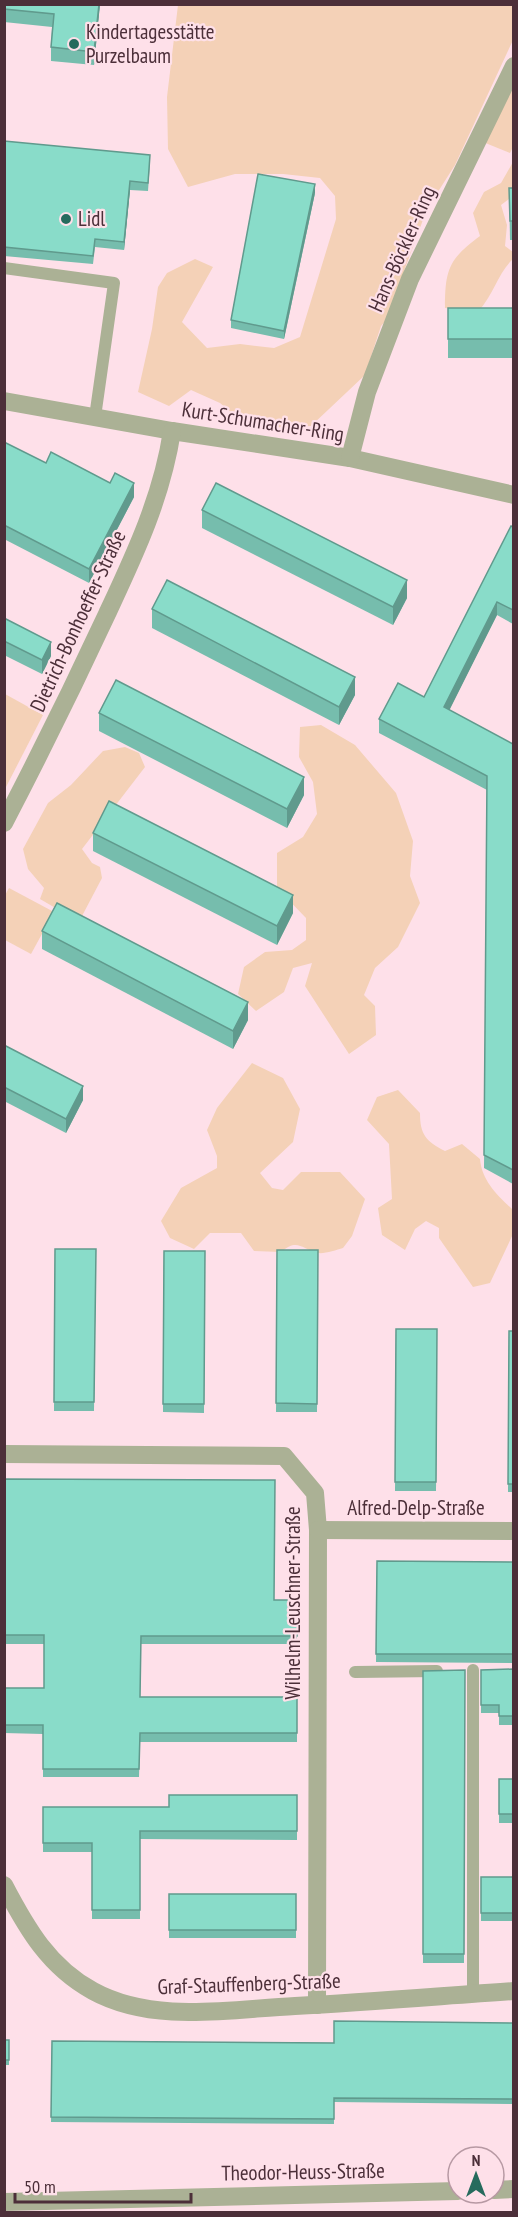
<svg xmlns="http://www.w3.org/2000/svg" width="518" height="2217" font-family="'PT Sans Narrow',sans-serif">
  <style>
    .green { fill: #f4d1b7 }
    .lines { fill: none; stroke-linecap: round; stroke-linejoin: round }
    .service { stroke: #abb195; stroke-width: 12 }
    .minor { stroke: #abb195; stroke-width: 18 }
    .tertiary { stroke: #abb195; stroke-width: 18 }
    .wall { fill: #76bdad }
    .shaded-wall { fill: #609a8d }
    .building { fill: #89dcc9; stroke: #609a8d; stroke-width: 1.5 }
    .poi-dot { fill: #266b5d; stroke: #fee0e9; stroke-width: 2 }
    .labels { text-anchor: middle; stroke-width: 4.5; stroke-linejoin: round; paint-order: stroke }
    .poi-label { font-size: 21px; fill: #4c2f39; stroke: #fee0e9; text-anchor: start }
    .street-label { font-size: 21px; fill: #4c2f39; stroke: #fee0e9 }
  </style>
  <rect width="100%" height="100%" fill="#fee0e9"/>
  <g class="green">
    <path d="M178,5H513V40L455,165L427,209L404,271L403,302L381,326L365,375L311,426L262,428L237,417L220,403L191,390L169,406L138,392L152,329L158,287L167,273L195,259L213,267L182,322L207,348L240,344L274,348L300,337L336,219L335,196L320,178L283,174H235L188,187L168,149L167,97Z"/>
    <path d="M513,67V147L510,153L478,140Z"/>
    <path d="M513,162V196L501,205L507,225L505,246L513,252V259C498,273 494,294 478,312L445,308C445,269 449,259 480,236L473,213L484,192L501,183Z"/>
    <path d="M5,694L43,715L5,789Z"/>
    <path d="M321,725L355,745L396,793L413,841L410,876L420,903L398,947L375,968L364,995L375,1006L376,1035L349,1054L305,986L312,963L293,968L284,992L256,1011L238,994L244,967L265,952L292,950L306,940V918L277,888V853L303,837L317,814L313,782L299,757L300,727Z"/>
    <path d="M125,747L139,753L145,767L82,849L92,863L100,867L102,878L82,916L64,913L40,899L44,888L28,869L23,849L48,803L71,785L103,751Z"/>
    <path d="M9,888L54,912L31,954L5,940L4,897Z"/>
    <path d="M252,1063L283,1078L300,1109L293,1142L260,1173L272,1188L283,1190L301,1172H340L365,1199L352,1236L343,1248C336,1250 325,1254 318,1253C301,1249 298,1238 281,1252L254,1251L241,1233H210L194,1249L170,1238L161,1221L181,1188L217,1168V1156L207,1130L217,1108Z"/>
    <path d="M398,1090L420,1113C420,1135 426,1141 445,1151L462,1144L480,1159C482,1181 497,1195 513,1210V1234L490,1283L473,1287L439,1238V1228L426,1221L415,1229L405,1250L382,1235L378,1208L392,1199L389,1144L367,1120L377,1097Z"/>
  </g>
  <g class="lines">
    <g class="service">
      <path d="M4,268L114,283L95,417"/>
      <path d="M355,1672L437,1671"/>
      <path d="M473,1994V1670"/>
    </g>
    <g class="minor">
      <path d="M4,401L172,431L350,458L514,495"/>
      <path d="M350,458L367,392L410,279L514,66"/>
      <path d="M4,823C40,754 74,685 107,614C135,554 162,497 172,431"/>
      <path d="M4,1454L284,1456L315,1493L318,1530L317,2005"/>
      <path d="M318,1530L514,1531"/>
      <path d="M4,1885C27,1929 49,1967 93,1991C153,2024 230,2009 295,2006C368,2002 441,1996 514,1991"/>
    </g>
    <g class="tertiary">
      <path d="M494,2190L514,2189"/>
      <path d="M4,2202L458,2191"/>
    </g>
  </g>
  <g class="wall">
    <path d="M4,4H100L94,65L51,61V47L52,27L4,22Z"/>
    <path d="M4,141L150,163L148,191L130,190L124,250L95,247L93,264L4,256Z"/>
    <path d="M509,188H513V240H510Z"/>
    <path d="M315,193L284,339L231,328V320Z"/>
    <rect x="448" y="308" width="65" height="50"/>
    <path d="M4,442L46,463L134,497L89,583L4,539Z"/>
    <path d="M202,510L407,598L393,625L202,528Z"/>
    <path d="M513,527V624L497,615L449,710L513,744V1184L484,1168L487,790L379,733V719L424,697Z"/>
    <path d="M152,609L355,695L339,725L152,628Z"/>
    <path d="M4,618L51,656L42,674L4,655Z"/>
    <path d="M99,713L304,795L287,828L99,731Z"/>
    <path d="M93,833L293,913L277,945L93,851Z"/>
    <path d="M42,931L248,1020L233,1049L42,949Z"/>
    <path d="M4,1045L83,1100L66,1133L4,1101Z"/>
    <path d="M55,1249H96L94,1411H54Z"/>
    <path d="M277,1250H318L317,1412H276Z"/>
    <path d="M164,1251H205L204,1413L163,1412Z"/>
    <path d="M396,1329H437L436,1491H395Z"/>
    <path d="M509,1331H513V1492H508Z"/>
    <path d="M4,1479L274,1600H297V1644H141L140,1697H297V1742H140L139,1777H43V1734L4,1733V1688H44V1644H4Z"/>
    <path d="M377,1561L513,1562V1663L376,1662Z"/>
    <path d="M513,1669V1725H499V1713H481V1670Z"/>
    <path d="M465,1670L464,1963H423V1671Z"/>
    <rect x="499" y="1779" width="14" height="44"/>
    <path d="M297,1795V1840L140,1839V1919H92V1852H43V1807H169Z"/>
    <rect x="481" y="1877" width="32" height="44"/>
    <rect x="169" y="1894" width="127" height="44"/>
    <path d="M513,2023V2104L334,2102V2124L51,2122L52,2041L334,2043Z"/>
    <rect x="4" y="2040" width="5" height="25"/>
  </g>
  <g class="shaded-wall">
    <path d="M99,4H100L94,65V52Z"/>
    <path d="M130,181V190L124,250V242Z"/>
    <path d="M315,184V193L284,339V331Z"/>
    <path d="M134,483V497L89,583V569Z"/>
    <path d="M407,580V598L393,625V607Z"/>
    <path d="M497,602V615L444,721V707Z"/>
    <path d="M51,642V656L42,674V660Z"/>
    <path d="M355,677V695L339,725V707Z"/>
    <path d="M304,777V795L287,828V809Z"/>
    <path d="M293,895V913L277,945V926Z"/>
    <path d="M248,1002V1020L233,1049V1031Z"/>
    <path d="M83,1086V1100L66,1133V1119Z"/>
  </g>
  <g class="building">
    <path d="M4,4H99L94,52L51,47L54,14L4,9Z"/>
    <path d="M4,141L150,155L148,183L130,181L124,242L95,239L93,256L4,247Z"/>
    <path d="M258,174L315,184L284,331L231,320Z"/>
    <path d="M509,188H513V221H510Z"/>
    <rect x="448" y="308" width="65" height="31"/>
    <path d="M4,442L46,463L51,452L110,483L115,473L134,483L89,569L4,525Z"/>
    <path d="M216,483L407,580L393,607L202,510Z"/>
    <path d="M511,526L513,527V610L497,602L444,707L513,744V1170L484,1155L487,776L379,719L398,683L424,697Z"/>
    <path d="M167,580L355,677L339,707L152,609Z"/>
    <path d="M4,618L51,642L42,660L4,641Z"/>
    <path d="M116,680L304,777L287,809L99,713Z"/>
    <path d="M109,801L293,895L277,926L93,833Z"/>
    <path d="M57,903L248,1002L233,1031L42,931Z"/>
    <path d="M4,1045L83,1086L66,1119L4,1087Z"/>
    <path d="M55,1249H96L94,1402H54Z"/>
    <path d="M277,1250H318L317,1404L276,1403Z"/>
    <path d="M164,1251H205L204,1404H163Z"/>
    <path d="M396,1329H437L436,1482H395Z"/>
    <path d="M509,1331H513V1484H508Z"/>
    <path d="M4,1479L275,1480L274,1600H297V1636H141L140,1697H297V1733H140L139,1769H43V1725H4V1688H44V1635H4Z"/>
    <path d="M377,1561L513,1562V1654H376Z"/>
    <path d="M513,1669V1716H499V1705H481V1670Z"/>
    <path d="M465,1670L464,1954H423V1671Z"/>
    <rect x="499" y="1779" width="14" height="35"/>
    <path d="M169,1795H297V1831H140V1910H92V1843H43V1807H169Z"/>
    <rect x="481" y="1877" width="32" height="36"/>
    <rect x="169" y="1894" width="127" height="36"/>
    <path d="M334,2021L513,2023V2099L334,2098V2119L51,2117L52,2041L334,2043Z"/>
    <rect x="4" y="2040" width="5" height="20"/>
  </g>
  <g class="poi-dot">
    <circle cx="74" cy="44" r="6"/>
    <circle cx="66" cy="219" r="6"/>
  </g>
  <g class="labels">
    <g class="poi-label">
      <text x="86" y="39">Kindertagesstätte<tspan x="86" dy="24">Purzelbaum</tspan></text>
      <text x="78" y="226">Lidl</text>
    </g>
    <g class="street-label">
      <text transform="translate(402 249) rotate(-66)" y="7">Hans-Böckler-Ring</text>
      <text transform="translate(263 422) rotate(9)" y="7">Kurt-Schumacher-Ring</text>
      <text transform="translate(78 621) rotate(-65)" y="7">Dietrich-Bonhoeffer-Straße</text>
      <text x="416" y="1515">Alfred-Delp-Straße</text>
      <text transform="translate(293 1603) rotate(-90)" y="7">Wilhelm-Leuschner-Straße</text>
      <text transform="translate(249 1984) rotate(-2)" y="7">Graf-Stauffenberg-Straße</text>
      <text transform="translate(303 2172) rotate(-1)" y="7">Theodor-Heuss-Straße</text>
    </g>
  </g>
  <rect width="518" height="2217" fill="none" stroke="#4c2f39" stroke-width="12"/>
  <g transform="translate(476 2175)"><circle r="28" fill="#fee0e9" stroke="#b799a3" stroke-width="1.5"/>
  <path d="M0-4.5L10 22L0 15L-10 22Z" fill="#266b5d"/>
  <text y="-9" font-size="16" font-weight="bold" text-anchor="middle" fill="#4c2f39">N</text>
  </g>
  <path d="M15 2193v9h176v-9" fill="none" stroke="#4c2f39" stroke-width="3"/>
  <text x="24" y="2193" font-size="18" fill="#4c2f39" stroke="#fee0e9" stroke-width="4.5" paint-order="stroke">50 m</text>
</svg>
